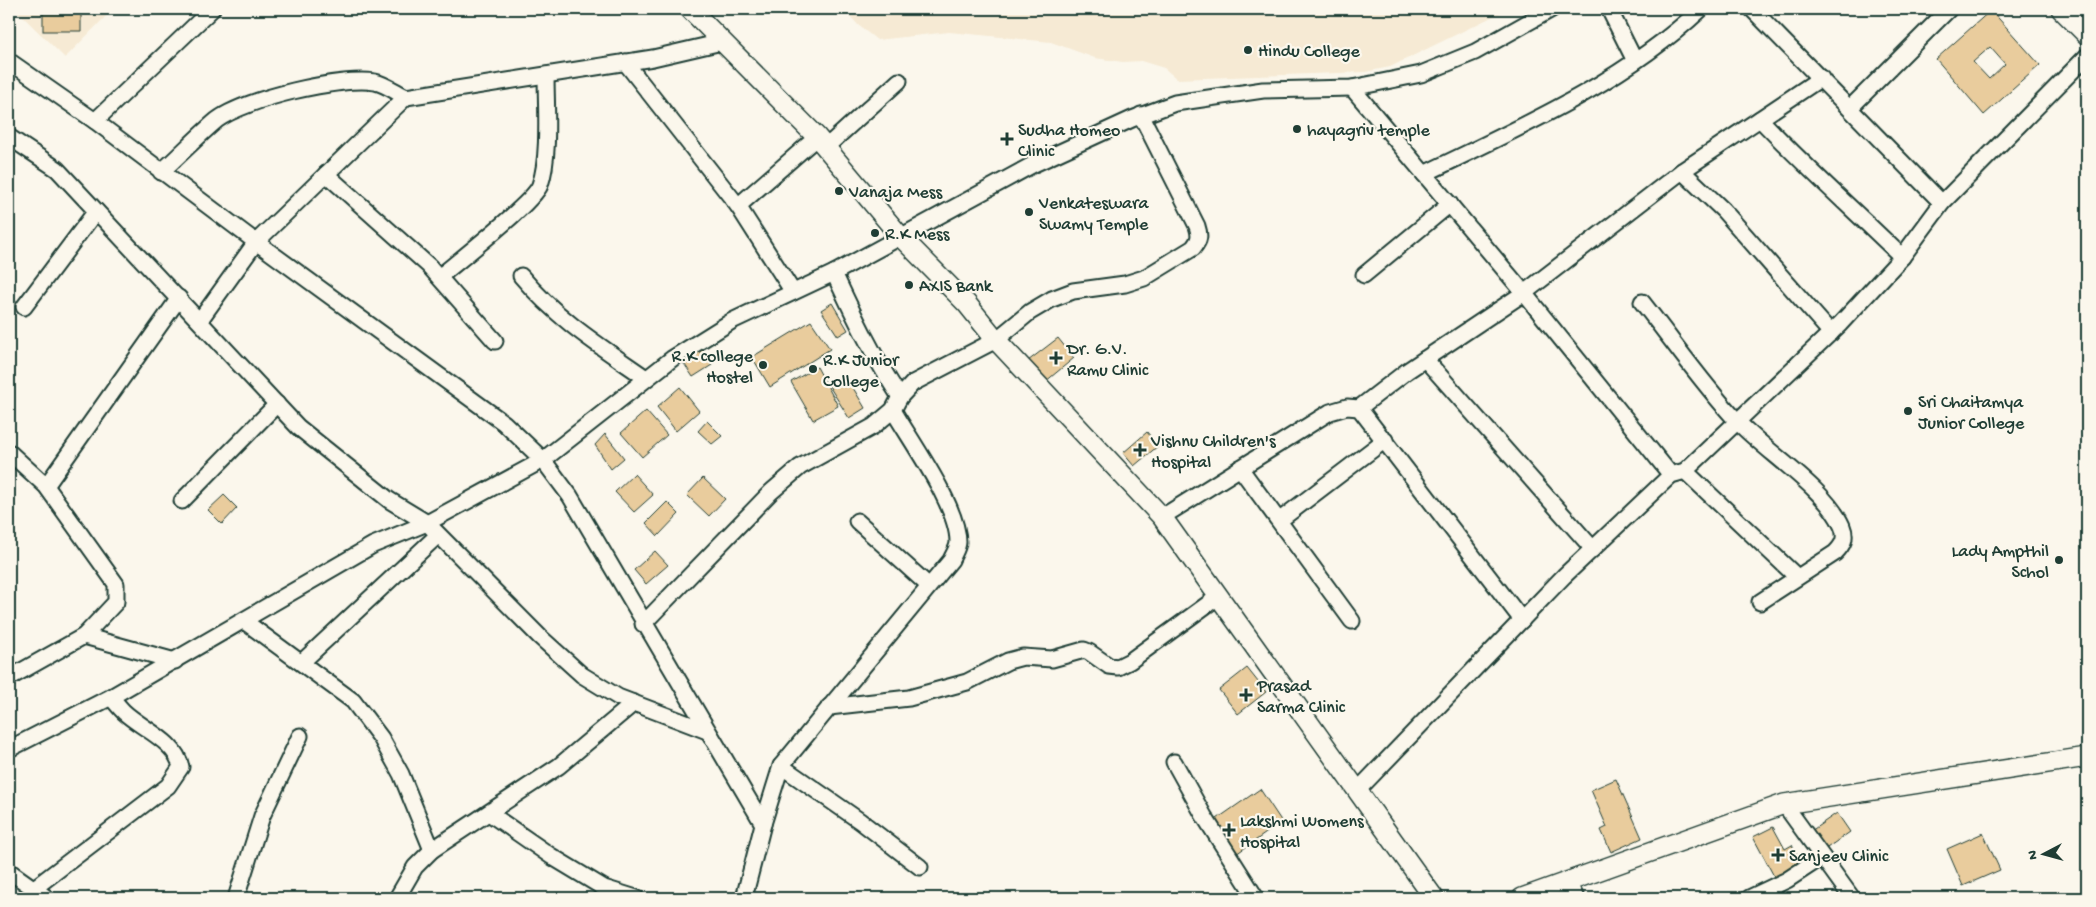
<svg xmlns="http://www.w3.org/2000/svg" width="2096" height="907" font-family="'Gochi Hand',sans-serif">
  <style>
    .built { fill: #f6ead4 }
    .building { fill: #e9cc9d; stroke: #1f3d34; fill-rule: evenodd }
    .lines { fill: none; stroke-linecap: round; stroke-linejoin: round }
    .minor-casing { stroke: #1f3d34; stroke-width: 19 }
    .tertiary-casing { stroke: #1f3d34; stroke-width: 22 }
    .minor { stroke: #fbf7ec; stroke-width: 15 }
    .tertiary { stroke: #fbf7ec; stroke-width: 19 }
    .poi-dot { fill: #1f3d34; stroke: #fbf7ec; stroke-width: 2 }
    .labels { text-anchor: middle; stroke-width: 4.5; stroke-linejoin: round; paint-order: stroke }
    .poi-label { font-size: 18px; fill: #1f3d34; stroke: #fbf7ec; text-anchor: start }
  </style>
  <rect width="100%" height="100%" fill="#fbf7ec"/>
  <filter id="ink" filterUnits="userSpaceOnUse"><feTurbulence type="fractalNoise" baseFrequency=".02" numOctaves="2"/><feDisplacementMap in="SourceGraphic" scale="10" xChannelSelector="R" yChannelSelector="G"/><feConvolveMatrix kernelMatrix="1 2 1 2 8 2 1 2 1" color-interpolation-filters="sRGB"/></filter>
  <g filter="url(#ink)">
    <g class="built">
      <path d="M15,9H113L65,58Z"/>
      <path d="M844,9H1508L1390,67L1365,72L1177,79L1164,68L1141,61L1123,62L1095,58L1051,42L949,32L877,40L858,25Z"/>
    </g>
    <g class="building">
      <rect x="43" y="9" width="38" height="22"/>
      <path d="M1991,10L2040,65L1984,115L1936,59ZM1990,47L2005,64L1989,79L1973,62Z"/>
      <path d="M832,303L848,330L838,336L821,310Z"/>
      <path d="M811,321L830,349L770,387L752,357Z"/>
      <path d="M1058,338L1074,358L1045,382L1028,361Z"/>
      <path d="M702,349L712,365L693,377L683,362Z"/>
      <path d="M817,367L838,406L813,420L791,382Z"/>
      <path d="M846,376L865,408L849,418L829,386Z"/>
      <path d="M680,387L699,411L676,431L657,407Z"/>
      <path d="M646,411L667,435L642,457L621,433Z"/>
      <path d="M707,421L722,436L712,444L698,431Z"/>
      <path d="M1147,432L1158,446L1134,466L1123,453Z"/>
      <path d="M605,434L624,458L611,469L595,445Z"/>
      <path d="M634,474L653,495L634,512L615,492Z"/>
      <path d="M703,478L725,499L709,516L687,495Z"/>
      <path d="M224,495L237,508L222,524L208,510Z"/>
      <path d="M667,502L679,514L658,536L646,523Z"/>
      <path d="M655,551L668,565L646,584L634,570Z"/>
      <path d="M1247,668L1266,692L1238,714L1219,690Z"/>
      <path d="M1616,779L1642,838L1611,852L1601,830L1607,827L1591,790Z"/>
      <path d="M1260,789L1282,822L1236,854L1214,821Z"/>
      <path d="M1837,813L1850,832L1824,850L1811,831Z"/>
      <path d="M1773,827L1785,849L1792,845L1803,866L1776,880L1753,837Z"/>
      <path d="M1983,833L2000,870L1963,886L1947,849Z"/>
    </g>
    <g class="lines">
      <g class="minor-casing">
        <g id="minor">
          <path d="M1609,9L1635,61"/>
          <path d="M1752,9L1942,203"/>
          <path d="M9,61L95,121L256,242L504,423L543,460L570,496L763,824L744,898"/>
          <path d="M625,62L738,206L793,292"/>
          <path d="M1352,88L1524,293L1671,475"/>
          <path d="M1850,108L1949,9"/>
          <path d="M1760,119C1805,167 1855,211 1902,257"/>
          <path d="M95,121L212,9"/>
          <path d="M9,137L57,169L298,427L389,500L427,523L540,637L582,675L618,697L707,731"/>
          <path d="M825,148L899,81"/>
          <path d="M1682,171L1723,210L1831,333"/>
          <path d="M161,172C180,155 198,136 217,120C245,99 341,76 375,82C385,84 396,92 406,97"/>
          <path d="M326,174L429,266L495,341"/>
          <path d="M1424,174C1521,127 1622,83 1701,9"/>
          <path d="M738,206L817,137"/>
          <path d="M834,273C854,316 874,358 900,397"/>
          <path d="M1364,275L1450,204"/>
          <path d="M521,276C558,320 600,346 646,378"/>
          <path d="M439,277C457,262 534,202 540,185C550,157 546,105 546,75"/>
          <path d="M1642,302C1673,341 1704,386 1737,421C1766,452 1826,489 1842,526C1847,538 1843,545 1835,553L1760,602"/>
          <path d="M24,307L96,211"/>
          <path d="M200,320L256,242L406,97L653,58L722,42"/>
          <path d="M1425,359L1593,549"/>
          <path d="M1359,408L1407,371L1524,293L1682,171L1821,78"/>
          <path d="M9,452L46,486L116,584V602L84,636L175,661"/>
          <path d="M1240,468L1352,621"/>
          <path d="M1685,471L1797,577"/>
          <path d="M46,486L179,298"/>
          <path d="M182,501L277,404"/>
          <path d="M1162,517L1330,412L1347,407L1359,408L1522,620"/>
          <path d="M1280,520L1385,440"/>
          <path d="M857,521L929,586"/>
          <path d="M244,621L353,701L381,738L401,774L432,850"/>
          <path d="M643,624L771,492L800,467L874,426L893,410L900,397L913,383L996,340L1030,312L1052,299L1073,291L1125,284L1144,278L1193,248C1200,240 1200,235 1197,226L1141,115"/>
          <path d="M302,662L438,535"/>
          <path d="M9,678L84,636"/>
          <path d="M829,707L909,698L967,682L1008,661L1023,657L1052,659L1084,650L1089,652L1109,666L1118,667L1130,661L1219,596"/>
          <path d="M9,749L111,697L373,545L427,523L543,460L673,358L732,321L834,273L1034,164L1132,119L1175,103L1263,90L1352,88L1421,74L1475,52L1552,9"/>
          <path d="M1174,762L1204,816L1256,898"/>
          <path d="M781,766L860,821L920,867"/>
          <path d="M1357,791L1564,576L1671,475L1685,471L1840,324L1902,257L1942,203L2087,56"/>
          <path d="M1784,804L1852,898"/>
          <path d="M489,813L551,856L604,888L636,898"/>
          <path d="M763,824L781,766L951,560C953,555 958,548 958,542C958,506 912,443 893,410"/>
          <path d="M9,871L47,898"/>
          <path d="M1568,882L1576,898"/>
          <path d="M33,889L168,786L181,767C176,741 142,729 124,712C119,707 115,702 111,697"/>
          <path d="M236,898L262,816L300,736"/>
          <path d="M397,898L415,867L432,850L559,766L634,703"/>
          <path d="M1749,898L1787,880L1822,857"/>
        </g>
      </g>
      <g class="tertiary-casing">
        <g id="tertiary">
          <path d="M690,9L817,137L900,236L967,304L996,340L1162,517L1434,898"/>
          <path d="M2061,9L2087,35"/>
          <path d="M1522,898L1784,804L2087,757"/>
        </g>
      </g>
      <use href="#minor" class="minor"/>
      <use href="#tertiary" class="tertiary"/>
    </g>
  </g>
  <g class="poi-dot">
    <circle cx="1248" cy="50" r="5"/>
    <circle cx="1297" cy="129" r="5"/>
    <path d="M1004.5 131.5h5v5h5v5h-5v5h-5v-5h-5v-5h5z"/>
    <circle cx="839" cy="191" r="5"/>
    <circle cx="1029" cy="212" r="5"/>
    <circle cx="875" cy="233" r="5"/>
    <circle cx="909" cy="285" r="5"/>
    <path d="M1053.5 350.5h5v5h5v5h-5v5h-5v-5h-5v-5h5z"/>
    <circle cx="763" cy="365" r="5"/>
    <circle cx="813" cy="369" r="5"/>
    <circle cx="1908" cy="411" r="5"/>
    <path d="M1137.5 442.5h5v5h5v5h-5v5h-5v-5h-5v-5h5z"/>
    <circle cx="2059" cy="560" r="5"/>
    <path d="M1243.5 687.5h5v5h5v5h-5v5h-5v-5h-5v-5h5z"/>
    <path d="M1226.5 822.5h5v5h5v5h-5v5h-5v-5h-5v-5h5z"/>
    <path d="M1775.5 847.5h5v5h5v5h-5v5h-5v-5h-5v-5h5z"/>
  </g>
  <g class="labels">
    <g class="poi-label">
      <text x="1258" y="56">Hindu College</text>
      <text x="1018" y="135">Sudha Homeo<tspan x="1018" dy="21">Clinic</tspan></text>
      <text x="1307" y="135">hayagriv temple</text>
      <text x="849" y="197">Vanaja Mess</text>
      <text x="1039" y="208">Venkateswara<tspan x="1039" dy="21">Swamy Temple</tspan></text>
      <text x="885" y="239">R.K Mess</text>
      <text x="919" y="291">AXIS Bank</text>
      <text x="1067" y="354">Dr. G.V.<tspan x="1067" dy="21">Ramu Clinic</tspan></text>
      <text x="753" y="361" text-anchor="end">R.K college<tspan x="753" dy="21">Hostel</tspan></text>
      <text x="823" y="365">R.K Junior<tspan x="823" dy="21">College</tspan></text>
      <text x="1918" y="407">Sri Chaitamya<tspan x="1918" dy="21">Junior College</tspan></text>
      <text x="1151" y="446">Vishnu Children's<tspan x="1151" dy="21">Hospital</tspan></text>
      <text x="2049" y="556" text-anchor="end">Lady Ampthil<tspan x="2049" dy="21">Schol</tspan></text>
      <text x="1257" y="691">Prasad<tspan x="1257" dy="21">Sarma Clinic</tspan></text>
      <text x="1240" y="826">Lakshmi Womens<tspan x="1240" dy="21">Hospital</tspan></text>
      <text x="1789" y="861">Sanjeev Clinic</text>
    </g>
  </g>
  <rect width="2096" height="907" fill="none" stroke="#fbf7ec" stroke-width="30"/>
  <rect x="15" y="15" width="2066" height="877" fill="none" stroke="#1f3d34" stroke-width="2" filter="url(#ink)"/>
  <g transform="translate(2044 854) rotate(264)" stroke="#fbf7ec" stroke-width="4" paint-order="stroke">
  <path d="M0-4L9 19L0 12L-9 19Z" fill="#1f3d34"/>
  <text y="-8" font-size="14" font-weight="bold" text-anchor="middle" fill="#1f3d34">N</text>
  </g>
</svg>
